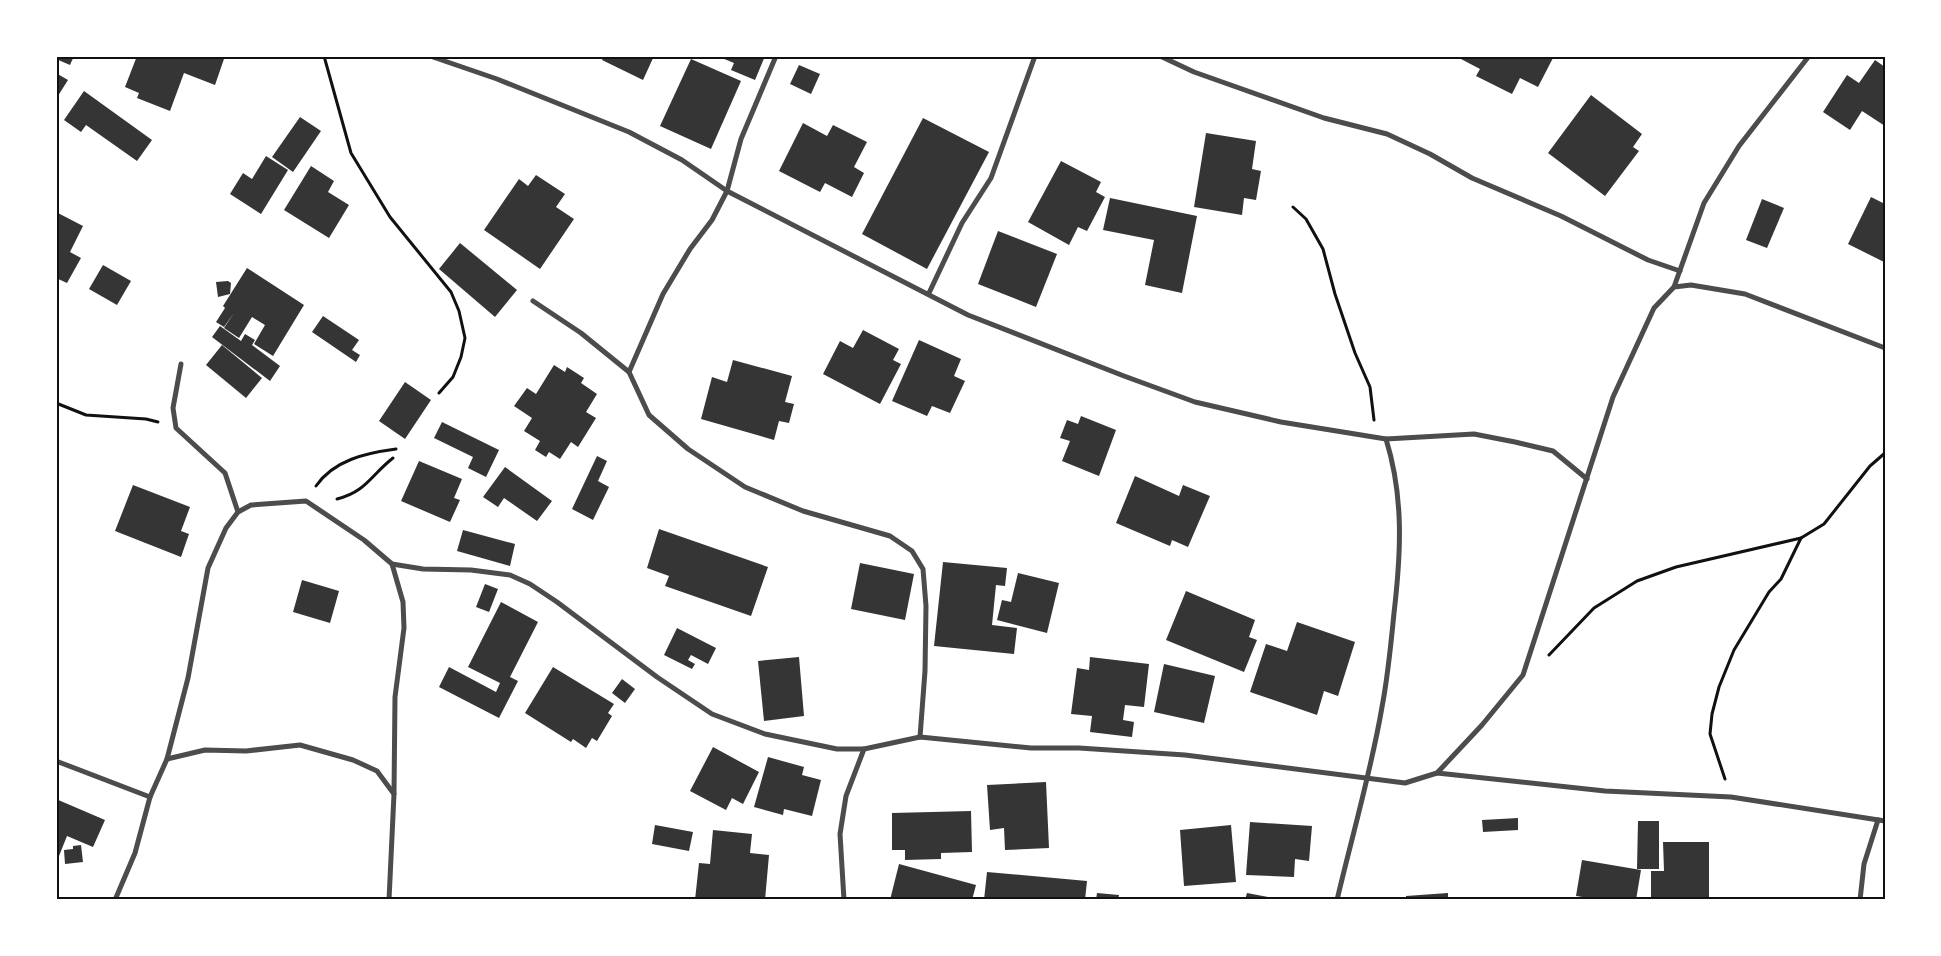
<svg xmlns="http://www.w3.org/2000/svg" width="1941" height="956" font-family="'Roboto Condensed',sans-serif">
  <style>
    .building { fill: #353535 }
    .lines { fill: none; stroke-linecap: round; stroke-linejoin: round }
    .path { stroke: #111; stroke-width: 3 }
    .minor { stroke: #4c4c4c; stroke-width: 5 }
    .neatline { fill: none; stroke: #111; stroke-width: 2 }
  </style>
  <rect width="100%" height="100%" fill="#fff"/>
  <g class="building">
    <path d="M56,56H74L70,65L56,59Z"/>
    <path d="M137,56H225L215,85L184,73L170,111L137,98L139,93L125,87Z"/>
    <path d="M604,56H654L643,80L602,60Z"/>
    <path d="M717,56H765L755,80L731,70L734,63Z"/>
    <path d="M1462,56H1554L1538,87L1520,78L1512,94L1476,76L1480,69L1461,59Z"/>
    <path d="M691,59L741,81L711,149L660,126Z"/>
    <path d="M1875,60L1885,67V126L1862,111L1850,130L1823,112L1847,75L1859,83Z"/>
    <path d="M799,65L820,74L811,94L790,84Z"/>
    <path d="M56,73L68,80L56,99Z"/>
    <path d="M84,91L152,140L137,161L86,125L81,132L64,120Z"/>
    <path d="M1591,95L1642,134L1633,147L1639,151L1605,196L1548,153Z"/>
    <path d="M300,117L321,131L293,172L272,157Z"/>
    <path d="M923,118L989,152L927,269L862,234Z"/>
    <path d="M803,123L827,136L833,125L867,142L854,167L864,173L852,197L825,183L820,192L779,171Z"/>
    <path d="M1206,133L1256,141L1252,169L1261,171L1256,200L1244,198L1242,215L1194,207Z"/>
    <path d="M266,156L288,170L261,214L230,194L243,173L252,179Z"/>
    <path d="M1061,161L1101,182L1096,192L1105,197L1087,231L1078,227L1069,245L1028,222Z"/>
    <path d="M311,166L334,181L328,192L349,205L329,238L284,210Z"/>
    <path d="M536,175L565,194L556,207L574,219L540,269L484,230L519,179L528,186Z"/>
    <path d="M1871,197L1885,204L1884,262L1848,244Z"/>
    <path d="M1110,198L1197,216L1182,293L1145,285L1154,240L1103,230Z"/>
    <path d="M1762,199L1784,208L1767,248L1746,240Z"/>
    <path d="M56,212L83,226L70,252L81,258L67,283L56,278Z"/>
    <path d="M998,231L1057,254L1036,307L978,284Z"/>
    <path d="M460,243L517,290L495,317L439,269Z"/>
    <path d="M103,265L131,281L117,305L89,289Z"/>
    <path d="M247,268L304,305L273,356L254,344L265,325L252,317L239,338L224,328L234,313L224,327L216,322L225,308L223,306Z"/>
    <path d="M228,281L231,283L230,294L218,297L216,282Z"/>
    <path d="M323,316L359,340L352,350L360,355L356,362L312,332Z"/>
    <path d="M220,326L241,341L245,334L255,340L252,345L280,366L270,381L212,337Z"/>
    <path d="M863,330L899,349L893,360L901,364L880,404L823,374L840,341L853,348Z"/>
    <path d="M919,340L961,359L954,376L965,381L950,413L932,406L927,416L892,401Z"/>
    <path d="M222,345L262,378L246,398L206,365Z"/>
    <path d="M733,360L792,376L785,402L794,404L789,423L779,421L774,440L701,419L712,377L727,382Z"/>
    <path d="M554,365L565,372L567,367L584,378L581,383L597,394L586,412L596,418L578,447L571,442L560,459L549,452L546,457L535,450L540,441L524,431L532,418L514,406L527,388L536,394Z"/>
    <path d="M405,382L431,400L405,439L379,421Z"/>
    <path d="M1081,416L1116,430L1099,476L1062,461L1070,441L1060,438L1067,420L1078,424Z"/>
    <path d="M442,422L499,450L486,477L468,468L473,457L434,438Z"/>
    <path d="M597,456L607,461L598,481L609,487L593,520L572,509Z"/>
    <path d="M419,461L462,479L454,498L460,500L450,522L401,501Z"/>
    <path d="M505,467L552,501L537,521L504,498L498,507L483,497Z"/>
    <path d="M1135,476L1179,496L1183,485L1210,496L1188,547L1172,540L1170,546L1116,523Z"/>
    <path d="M133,485L190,507L181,531L189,534L181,557L115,531Z"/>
    <path d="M659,529L768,567L751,616L665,586L669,576L647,568Z"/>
    <path d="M463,530L515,544L510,566L457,551Z"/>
    <path d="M943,562L1007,568L1005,586L996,585L992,625L1017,628L1014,654L934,646Z"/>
    <path d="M860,563L914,574L905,620L851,609Z"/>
    <path d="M1018,573L1059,583L1047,633L997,620L1002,600L1011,602Z"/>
    <path d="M302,580L339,591L330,623L293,612Z"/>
    <path d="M485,584L498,589L489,612L476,607Z"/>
    <path d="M1186,591L1255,620L1249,637L1257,640L1244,672L1166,640Z"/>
    <path d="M501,602L538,622L510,677L518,681L499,718L439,687L449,667L496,692L500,683L468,667Z"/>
    <path d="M1297,622L1355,642L1338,696L1324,691L1317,715L1250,692L1266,644L1287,651Z"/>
    <path d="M677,628L716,648L708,664L691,655L688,660L695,664L692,669L664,655Z"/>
    <path d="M799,657L804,716L764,721L758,661Z"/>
    <path d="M1090,657L1149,664L1144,707L1125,705L1123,720L1134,722L1132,737L1090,732L1092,716L1071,714L1077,668L1089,670Z"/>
    <path d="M1164,664L1215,676L1204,723L1154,712Z"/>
    <path d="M553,667L614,704L608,713L612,716L597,741L592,738L586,748L573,739L571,742L525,713Z"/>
    <path d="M622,679L635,689L625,703L612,693Z"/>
    <path d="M713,747L759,772L743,804L732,798L726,810L690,791Z"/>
    <path d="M768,757L804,767L802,775L821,780L812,816L784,809L783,815L754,807Z"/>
    <path d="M1046,782L1049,848L1005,850L1004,828L990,830L987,785Z"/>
    <path d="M56,799L105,820L93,847L67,836L59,856L56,855Z"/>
    <path d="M971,811L972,852L941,853V859L905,860V850H892V813Z"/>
    <path d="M1518,818V830L1483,832L1482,820Z"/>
    <path d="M1638,821H1659V869H1637Z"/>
    <path d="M1250,822L1312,826L1309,861L1295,859L1294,877L1246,875Z"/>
    <path d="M655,825L693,832L689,851L652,844Z"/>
    <path d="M1231,825L1236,882L1184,886L1180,830Z"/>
    <path d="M713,830L752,834L750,853L769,855L765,900H695L699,863L710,864Z"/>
    <path d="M1663,842H1709V900H1651V871H1664Z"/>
    <path d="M81,845L83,862L65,864L64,850L73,849V846Z"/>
    <path d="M1582,860L1641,870L1636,900H1602L1576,896Z"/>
    <path d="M899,864L976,885L972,900H890Z"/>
    <path d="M987,872L1087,881L1085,900H984Z"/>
    <path d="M1097,893L1119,895L1118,900H1096Z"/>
    <path d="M1247,893L1279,899V900H1245Z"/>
    <path d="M1448,893V900H1406V896Z"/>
  </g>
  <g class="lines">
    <g class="path">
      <path d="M324,56L351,153L390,217L451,292L459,311L465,338L461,357L453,377L439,393"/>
      <path d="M1293,207L1306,219L1323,249L1335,294L1355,353L1370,387L1374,420"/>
      <path d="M56,403L86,415L146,419L158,422"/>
      <path d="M316,486C334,460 366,453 396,449"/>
      <path d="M337,499C366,492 371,475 393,458"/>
      <path d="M1549,655L1594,608L1637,581L1676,567L1801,538L1824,524L1870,466L1885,453"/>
      <path d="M1725,779L1710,734L1712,714L1719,687L1734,650L1769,592L1781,579L1801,538"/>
    </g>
    <g class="minor">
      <path d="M430,56L497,79L629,132L682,160L727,191L968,315L1124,376L1195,402L1281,422L1386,439L1474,434L1515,442L1553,451L1587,479"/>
      <path d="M1160,56L1194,72L1324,118L1387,134L1430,154L1472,178L1561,216L1648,260L1680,271"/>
      <path d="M1674,287L1704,203L1739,146L1809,56"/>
      <path d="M929,293L962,223L991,178L1035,56"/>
      <path d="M533,301L581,333L629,372L649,415L688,449L745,487L803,511L890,536L912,551L923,569L926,606L925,671L920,737"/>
      <path d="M181,364L173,408L176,428L225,473L238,512"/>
      <path d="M629,372L663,294L690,249L712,220L727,191L741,139L776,56"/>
      <path d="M392,564L403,602L404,628L395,697L394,794"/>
      <path d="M167,759L205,750L246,751L300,745L353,760L377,771L394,794L389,900"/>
      <path d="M56,761L150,797"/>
      <path d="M1437,773L1605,791L1731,797L1885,821"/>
      <path d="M115,900L135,853L150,797L167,759L188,678L208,568L226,528L238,512L251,505L306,501L364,540L392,564L423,569L471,570L510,575L530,584L557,602L657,677L712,714L765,734L837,749H864"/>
      <path d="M844,900L840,834L846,796L864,749L920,737L1031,748H1079L1185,755L1405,783L1437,773L1482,725L1523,675L1613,397L1654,308L1674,287L1691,285L1745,294L1885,348"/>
      <path d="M1337,900C1352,836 1371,772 1382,707C1388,676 1391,644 1394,613C1401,553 1404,497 1386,439"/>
      <path d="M1860,900L1864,864L1878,820"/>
    </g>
  </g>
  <rect width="1941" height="956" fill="none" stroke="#ffffff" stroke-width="115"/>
  <rect x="58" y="58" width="1826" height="840" class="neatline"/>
</svg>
